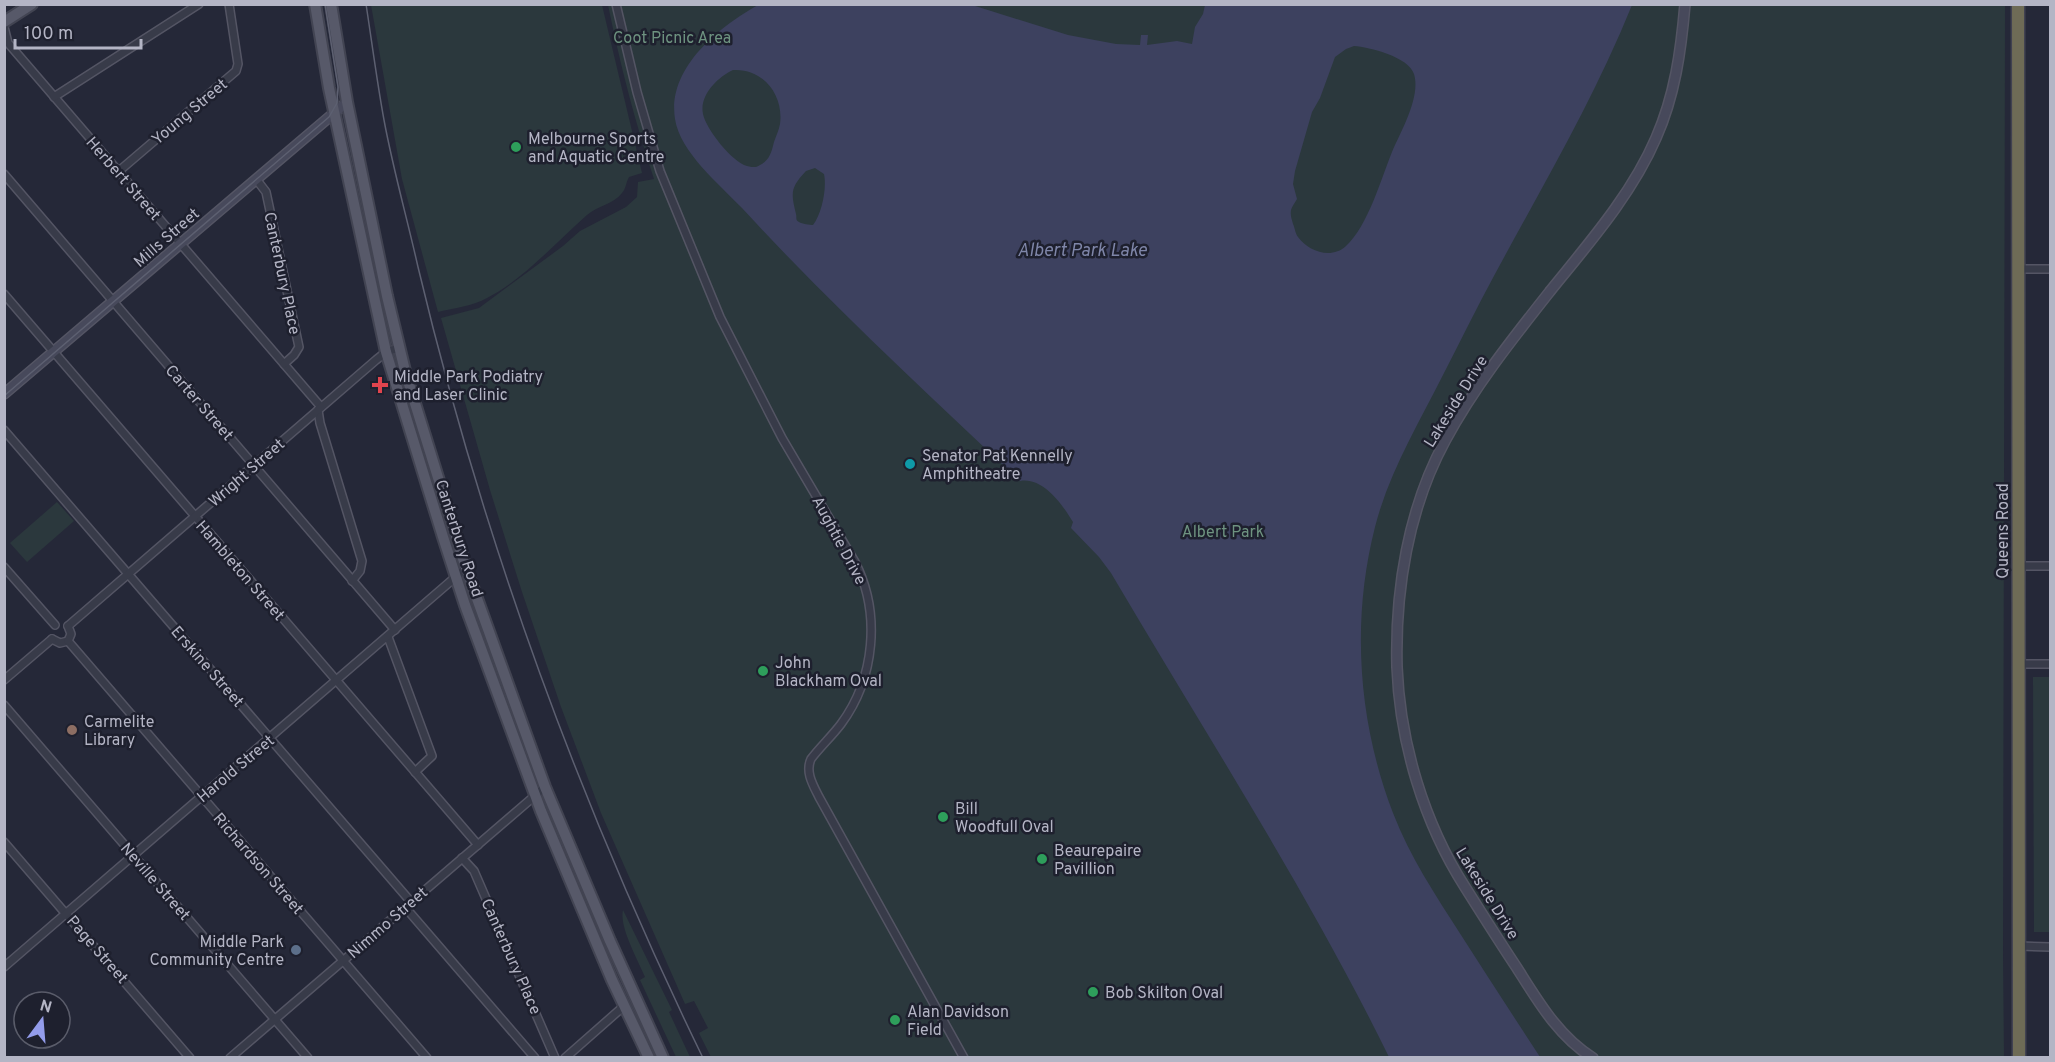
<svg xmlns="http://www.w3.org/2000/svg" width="2055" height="1062" font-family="Overpass,sans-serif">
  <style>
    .green { fill: #2b383d }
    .water { fill: #3d415f; fill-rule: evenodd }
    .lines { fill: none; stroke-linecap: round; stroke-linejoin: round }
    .street-casing { stroke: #545564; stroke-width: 10 }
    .secondary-casing { stroke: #545564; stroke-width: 12 }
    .primary-casing { stroke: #424452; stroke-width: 14 }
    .highway-casing { stroke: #414251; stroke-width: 15 }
    .street { stroke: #383b49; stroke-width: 7 }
    .secondary { stroke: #47495b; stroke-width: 9 }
    .primary { stroke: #575969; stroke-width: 10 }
    .highway { stroke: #6e6b56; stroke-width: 12 }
    .tram { stroke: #5d6071; stroke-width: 1.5 }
    .leisure-dot { fill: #2e9e5b; stroke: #1e202e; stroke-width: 2 }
    .health-dot { fill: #e0444e; stroke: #1e202e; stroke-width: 2 }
    .culture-dot { fill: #0f9aa8; stroke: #1e202e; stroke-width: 2 }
    .education-dot { fill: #8d6e63; stroke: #1e202e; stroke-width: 2 }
    .service-dot { fill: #5c6f8a; stroke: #1e202e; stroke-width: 2 }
    .labels { text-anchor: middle; stroke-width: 5; stroke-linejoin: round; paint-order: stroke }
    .park-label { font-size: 16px; fill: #6e9380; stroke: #1e202e }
    .street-label { font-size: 16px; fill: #b4b5c5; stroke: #1e202e }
    .poi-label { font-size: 16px; fill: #b4b5c5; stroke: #1e202e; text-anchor: start }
    .water-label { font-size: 18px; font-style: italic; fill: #7f86a9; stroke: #1e202e }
  </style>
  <rect width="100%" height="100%" fill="#252838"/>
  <g class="green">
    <path d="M371,5H602L642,173L629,177C626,182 626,189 622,193C614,204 597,206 587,215C556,242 523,280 487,298C473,306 454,308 438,312L402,179Z"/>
    <path d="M608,5H2005L2003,954L2004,1057H711L699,1033L708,1028L694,1001L685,1004L601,813L561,707L522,592L490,490L441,318L479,308L563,246L580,231L626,207L637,197L638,182L654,179C635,122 620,64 608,5Z"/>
    <path d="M57,502L74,521L27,562L10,543Z"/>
    <path d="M2033,677H2050V932H2034Z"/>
    <path d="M623,910L672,1010L669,1012L690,1057H676L640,980L645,977C638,960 619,927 623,910Z"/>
  </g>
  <path class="water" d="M758,5H972L1068,35L1116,44L1140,45L1141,35H1148L1147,45L1177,41L1192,44L1195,27L1203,14L1205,5H1632C1594,99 1543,185 1495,274C1477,307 1461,340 1444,373C1419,423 1389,472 1375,527C1351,621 1358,722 1393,813C1410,857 1436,896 1461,935C1487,976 1514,1017 1540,1057H1389C1307,890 1205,733 1111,573L1099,557L1071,528L1073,522C1062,504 1043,477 1020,481C926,392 830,304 742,208C719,184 680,152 675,119C667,68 719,27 758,5ZM1354,46C1369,47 1409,57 1414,74C1421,97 1401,131 1392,152C1381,179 1368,226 1346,246C1331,260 1308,251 1298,237C1295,233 1295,228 1293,224C1292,219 1290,216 1291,210C1292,206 1295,203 1297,199L1293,184L1295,171L1312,112L1320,98L1335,57L1346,49ZM733,70C763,68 784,95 780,124C779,130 776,136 774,142C771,154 769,162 756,167C753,167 750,167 747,166C732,162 706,129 703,114C699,95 718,77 733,70ZM815,168L824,174C827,188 822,213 813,225C810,225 802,224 799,222C795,220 797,218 796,214C791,193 790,188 806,171Z"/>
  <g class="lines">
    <g class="street-casing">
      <g id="street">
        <path d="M616,4L637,92L660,171L720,317L782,438L855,562C881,613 875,678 841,724C832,736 820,747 811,759C805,772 813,785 819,797L964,1058"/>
        <path d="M4,27L8,43L321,407"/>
        <path d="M54,97L199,4"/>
        <path d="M119,171L236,71L238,64L229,4"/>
        <path d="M4,174L395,630"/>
        <path d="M256,179L266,192L299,347L294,355L284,364"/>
        <path d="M2018,269H2050"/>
        <path d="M4,294L478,845"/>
        <path d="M318,410L320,423L362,561L360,571L352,581"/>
        <path d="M4,430L411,902"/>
        <path d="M2019,566H2050"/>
        <path d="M4,567L55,625"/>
        <path d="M68,626L376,360L386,352L399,348"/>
        <path d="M388,637L432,756L415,772"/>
        <path d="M52,639L60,643L68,641"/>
        <path d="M68,641L427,1058"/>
        <path d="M68,641L71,634L68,626"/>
        <path d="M2018,664H2050"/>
        <path d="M4,680L52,639"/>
        <path d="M4,705L308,1058"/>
        <path d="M4,842L190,1058"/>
        <path d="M462,858L474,871L555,1058"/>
        <path d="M405,907L535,1058"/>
        <path d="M2019,946L2050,947"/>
        <path d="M4,967L466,568"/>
        <path d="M230,1058L545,787"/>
        <path d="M565,1058L624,1006"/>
      </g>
    </g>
    <g class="secondary-casing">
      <g id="secondary">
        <path d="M4,394L347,102"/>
        <path d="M1593,1058C1558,1036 1538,1001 1517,968C1499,941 1482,914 1465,887C1424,823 1400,743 1397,667C1395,591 1408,509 1445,441C1474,387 1513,338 1551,290C1589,243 1632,194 1656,138C1675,95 1681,51 1685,4"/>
      </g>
    </g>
    <g class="primary-casing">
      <g id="primary">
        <path d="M315,4L329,88L386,352L443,537L465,605L541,811L612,980L649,1058"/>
        <path d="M331,4L347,102L387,296L405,371L466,568L545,787L610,941L663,1058"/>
        <path d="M4,22L32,4"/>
      </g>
    </g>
    <g class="highway-casing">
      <path id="highway" d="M2018,4L2019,1058"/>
    </g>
    <use href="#street" class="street"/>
    <use href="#secondary" class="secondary"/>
    <use href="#primary" class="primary"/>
    <use href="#highway" class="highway"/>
    <g class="tram">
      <path d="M366,4C372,43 377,82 384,120C393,169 407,218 418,267C483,540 580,805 703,1058"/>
      <path d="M4,396L329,117L337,103L338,87L325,4"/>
    </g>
  </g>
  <g class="leisure-dot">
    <circle cx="516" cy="147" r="6"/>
    <circle cx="763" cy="671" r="6"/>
    <circle cx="943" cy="817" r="6"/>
    <circle cx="1042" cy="859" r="6"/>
    <circle cx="1093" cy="992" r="6"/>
    <circle cx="895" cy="1020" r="6"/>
  </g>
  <path class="health-dot" d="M377 376h6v6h6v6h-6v6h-6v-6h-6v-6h6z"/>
  <circle class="culture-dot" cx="910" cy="464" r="6"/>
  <circle class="education-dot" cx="72" cy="730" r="6"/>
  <circle class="service-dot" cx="296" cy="950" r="6"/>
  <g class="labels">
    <g class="park-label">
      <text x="672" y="43">Coot Picnic Area</text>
      <text x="1223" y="537">Albert Park</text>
    </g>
    <g class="street-label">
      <text transform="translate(189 111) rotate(-40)" y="6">Young Street</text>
      <text transform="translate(124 178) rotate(49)" y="6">Herbert Street</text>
      <text transform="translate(166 237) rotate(-41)" y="6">Mills Street</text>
      <text transform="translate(283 273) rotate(78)" y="6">Canterbury Place</text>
      <text transform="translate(1455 401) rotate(-58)" y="6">Lakeside Drive</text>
      <text transform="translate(200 402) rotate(49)" y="6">Carter Street</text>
      <text transform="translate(246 472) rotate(-41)" y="6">Wright Street</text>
      <text transform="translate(2002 531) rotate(-90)" y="6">Queens Road</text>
      <text transform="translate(460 538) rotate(72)" y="6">Canterbury Road</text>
      <text transform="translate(840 540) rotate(62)" y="6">Aughtie Drive</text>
      <text transform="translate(241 570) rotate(49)" y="6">Hambleton Street</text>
      <text transform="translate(208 666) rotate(49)" y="6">Erskine Street</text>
      <text transform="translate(235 768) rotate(-40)" y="6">Harold Street</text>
      <text transform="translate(259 863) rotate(49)" y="6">Richardson Street</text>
      <text transform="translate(156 881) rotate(49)" y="6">Neville Street</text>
      <text transform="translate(1488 893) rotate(58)" y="6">Lakeside Drive</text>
      <text transform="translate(387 922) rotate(-41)" y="6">Nimmo Street</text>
      <text transform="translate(98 949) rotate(49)" y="6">Page Street</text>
      <text transform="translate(512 956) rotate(66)" y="6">Canterbury Place</text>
    </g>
    <g class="poi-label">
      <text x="528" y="144">Melbourne Sports<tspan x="528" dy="18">and Aquatic Centre</tspan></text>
      <text x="394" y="382">Middle Park Podiatry<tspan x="394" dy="18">and Laser Clinic</tspan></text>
      <text x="922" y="461">Senator Pat Kennelly<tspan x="922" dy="18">Amphitheatre</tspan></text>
      <text x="775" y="668">John<tspan x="775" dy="18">Blackham Oval</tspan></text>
      <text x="84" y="727">Carmelite<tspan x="84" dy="18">Library</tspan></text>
      <text x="955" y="814">Bill<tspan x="955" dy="18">Woodfull Oval</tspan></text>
      <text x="1054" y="856">Beaurepaire<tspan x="1054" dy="18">Pavillion</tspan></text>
      <text x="284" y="947" text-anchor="end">Middle Park<tspan x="284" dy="18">Community Centre</tspan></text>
      <text x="1105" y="998">Bob Skilton Oval</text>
      <text x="907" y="1017">Alan Davidson<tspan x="907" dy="18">Field</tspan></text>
    </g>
    <g class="water-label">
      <text x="1082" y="256">Albert Park Lake</text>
    </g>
  </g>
  <rect width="2055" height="1062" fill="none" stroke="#b4b5c5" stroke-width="12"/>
  <g transform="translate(42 1020) rotate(16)"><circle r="28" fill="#1e202e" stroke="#5a5c6a" stroke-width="1.5"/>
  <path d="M0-4.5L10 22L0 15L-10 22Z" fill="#939ceb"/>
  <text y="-9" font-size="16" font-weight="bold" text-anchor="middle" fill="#b4b5c5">N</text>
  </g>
  <path d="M15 39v9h126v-9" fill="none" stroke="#b4b5c5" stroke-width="3"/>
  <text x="24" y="39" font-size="18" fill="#b4b5c5" stroke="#1e202e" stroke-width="4.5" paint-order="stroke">100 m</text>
</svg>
